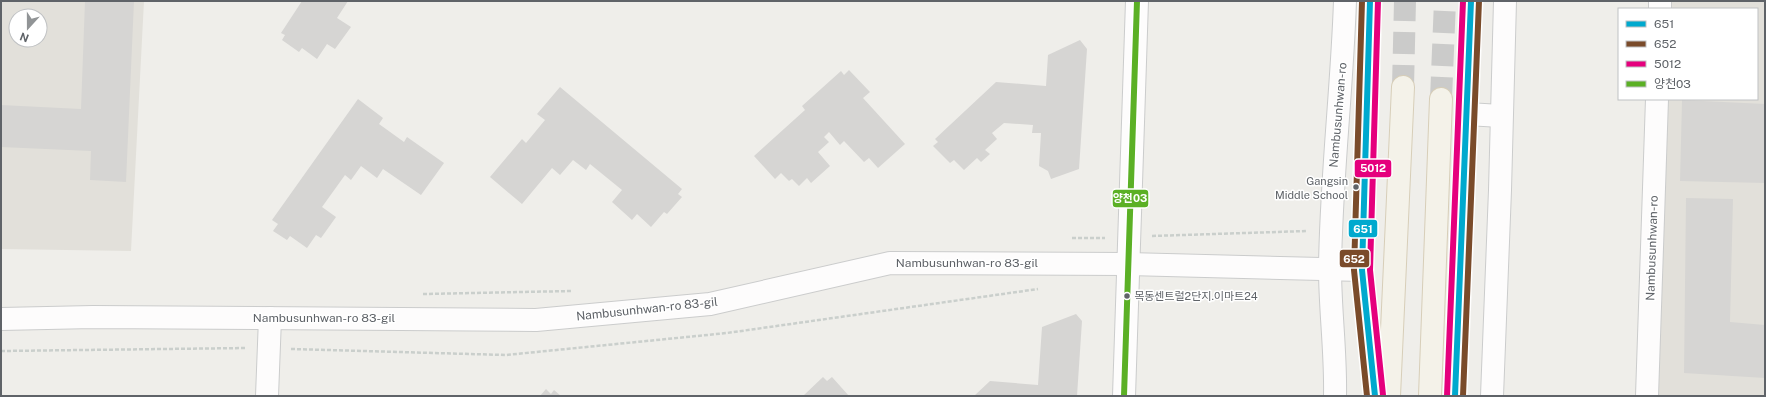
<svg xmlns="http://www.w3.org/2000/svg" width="1766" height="397" font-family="'Public Sans','Noto Sans KR',sans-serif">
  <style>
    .education { fill: #e2e0da; fill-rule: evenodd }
    .building { fill: #d6d5d3 }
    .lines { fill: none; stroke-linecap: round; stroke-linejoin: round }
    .major-tunnel { stroke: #cbcbca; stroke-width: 22; stroke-dasharray: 22 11; stroke-linecap: butt }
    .minor-casing { stroke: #cbcccc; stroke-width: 24 }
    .major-casing { stroke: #d7ceb8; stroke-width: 24 }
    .path { stroke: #cacfcc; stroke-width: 2.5; stroke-dasharray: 4 2; stroke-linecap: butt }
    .minor { stroke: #fdfcfc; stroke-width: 22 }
    .major { stroke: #f4f2e9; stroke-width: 22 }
    .bus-1-casing { stroke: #fff; stroke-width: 9 }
    .bus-2-casing { stroke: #fff; stroke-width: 9 }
    .bus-3-casing { stroke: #fff; stroke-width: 9 }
    .bus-4-casing { stroke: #fff; stroke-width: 9 }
    .bus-1 { stroke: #00a9ce; stroke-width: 6 }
    .bus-2 { stroke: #7a4b2a; stroke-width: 6 }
    .bus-3 { stroke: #e5007d; stroke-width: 6 }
    .bus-4 { stroke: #5bb025; stroke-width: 6 }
    .bus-dot { fill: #5f6368; stroke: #fff; stroke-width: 1.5 }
    .labels { text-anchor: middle; stroke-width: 3; stroke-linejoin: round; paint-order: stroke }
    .bus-label { font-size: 11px; fill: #5f6368; stroke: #fff; text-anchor: end }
    .street-label { font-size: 12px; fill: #5f6368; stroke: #fff }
    .line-badge { stroke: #fff; stroke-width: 1.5 }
    .badge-label { font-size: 11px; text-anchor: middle; font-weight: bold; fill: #fff }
  </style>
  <rect width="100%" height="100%" fill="#efeeea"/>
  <g class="education">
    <path d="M1,1H144L131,251L1,249ZM16,16H40V40H16Z"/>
    <path d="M1660,1H1765V396H1647L1657,99H1757V9H1660Z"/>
  </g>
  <g class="building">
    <path d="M85,1H134L126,182L90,180L91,151L1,147V105L81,109Z"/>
    <path d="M302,1H348L337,18L351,27L335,49L327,44L317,59L302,48L299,52L282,40L285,35L281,33Z"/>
    <path d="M1080,40L1087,49L1079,169L1051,179L1048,171L1039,166L1041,133H1032L1033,125L1004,123L992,133L997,139L985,150L990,154L981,162L977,158L964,170L954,160L950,163L933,146L938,142L935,139L996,82L1046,86L1048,55Z"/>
    <path d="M849,70L870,92L863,98L905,144L878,168L869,158L864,162L844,141L840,145L829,132L824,137L829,142L818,152L830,166L811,183L807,178L799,186L792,179L789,181L781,173L775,179L754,156L805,110L802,106L841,71L844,75Z"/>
    <path d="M560,87L682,189L678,194L682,197L667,214L664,212L651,227L637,214L632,220L612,202L622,190L590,164L586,170L573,160L560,175L552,168L522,204L490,177L522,139L526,143L545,120L537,114Z"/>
    <path d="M358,99L383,118L379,124L404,142L407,137L444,163L421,195L383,169L377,178L361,166L351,180L345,175L322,207L336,217L321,238L316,235L307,248L290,236L287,240L273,231L278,224L272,220Z"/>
    <path d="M1682,100L1765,104V183L1680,181Z"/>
    <path d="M1686,198L1733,199L1730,322L1765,325V378L1684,373Z"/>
    <path d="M1076,314L1082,321L1077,396H974L990,381L1038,385L1042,327Z"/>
    <path d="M823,377L827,381L832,377L849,396H803Z"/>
    <path d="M546,389L551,394L554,390L561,396H540Z"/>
  </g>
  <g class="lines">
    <g class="major-tunnel">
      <path d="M1403,87L1405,1"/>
      <path d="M1441,99L1445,1"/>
    </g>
    <g class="minor-casing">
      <g id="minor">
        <path d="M1660,9V1"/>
        <path d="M1467,114L1501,116"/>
        <path d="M1,319L93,317L536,320L710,304L890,263L1128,264L1362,270"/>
        <path d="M267,396L270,318"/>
        <path d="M1124,396L1137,1"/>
        <path d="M1335,396C1336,353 1330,311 1330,268C1331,179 1342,90 1345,1"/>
        <path d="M1492,396L1500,190L1505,1"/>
        <path d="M1647,396L1657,99"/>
      </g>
    </g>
    <g class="major-casing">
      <g id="major">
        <path d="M1370,1L1362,270L1375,396"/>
        <path d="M1389,396L1403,87"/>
        <path d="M1430,396L1441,99"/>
        <path d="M1455,396L1471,1"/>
      </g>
    </g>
    <g class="path">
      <path d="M1152,236L1307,231"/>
      <path d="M1072,238H1105"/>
      <path d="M423,294L572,291"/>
      <path d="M291,349L506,355L727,333L1038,289"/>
      <path d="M1,351L246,348"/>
    </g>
    <use href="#minor" class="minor"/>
    <use href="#major" class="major"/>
    <g class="bus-1-casing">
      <g id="bus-1">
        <path d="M1370,1L1362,270L1375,396"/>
        <path d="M1455,396L1471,1"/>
      </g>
    </g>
    <g class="bus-2-casing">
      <g id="bus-2">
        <path d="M1362,1L1354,270L1367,396"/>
        <path d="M1463,396L1479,1"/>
      </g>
    </g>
    <g class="bus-3-casing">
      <g id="bus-3">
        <path d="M1378,1L1370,270L1383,395"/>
        <path d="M1447,396L1463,1"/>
      </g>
    </g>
    <g class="bus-4-casing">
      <path id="bus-4" d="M1124,396L1137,1"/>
    </g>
    <use href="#bus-1" class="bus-1"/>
    <use href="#bus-2" class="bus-2"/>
    <use href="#bus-3" class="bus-3"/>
    <use href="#bus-4" class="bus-4"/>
  </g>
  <g class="bus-dot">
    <circle cx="1356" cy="187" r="3.5"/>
    <circle cx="1127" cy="296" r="3.5"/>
  </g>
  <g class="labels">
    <g class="bus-label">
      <text x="1348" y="185">Gangsin<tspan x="1348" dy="14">Middle School</tspan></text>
      <text x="1134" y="300" text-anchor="start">목동센트럴2단지.이마트24</text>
    </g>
    <g class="street-label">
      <text transform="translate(1338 115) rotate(-85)" y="4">Nambusunhwan-ro</text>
      <text transform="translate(1652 248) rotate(-88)" y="4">Nambusunhwan-ro</text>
      <text x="967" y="267">Nambusunhwan-ro 83-gil</text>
      <text transform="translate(647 309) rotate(-6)" y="4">Nambusunhwan-ro 83-gil</text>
      <text x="324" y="322">Nambusunhwan-ro 83-gil</text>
    </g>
  </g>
  <g class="line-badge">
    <rect x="1354" y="159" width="38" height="19" rx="4" fill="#e5007d"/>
    <rect x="1112" y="189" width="37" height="19" rx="4" fill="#5bb025"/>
    <rect x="1348" y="219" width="30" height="19" rx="4" fill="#00a9ce"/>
    <rect x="1339" y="249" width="31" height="19" rx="4" fill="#7a4b2a"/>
  </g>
  <g class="badge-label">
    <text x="1373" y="172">5012</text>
    <text x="1130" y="202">양천03</text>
    <text x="1363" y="233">651</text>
    <text x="1354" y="263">652</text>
  </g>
  <rect width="1766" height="397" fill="none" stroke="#5f6368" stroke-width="4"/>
  <rect x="1618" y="8" width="140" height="92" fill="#ffffff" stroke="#bfc1c3"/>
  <rect x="1626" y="21" width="20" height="6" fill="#00a9ce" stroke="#bfc1c3"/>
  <text x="1654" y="28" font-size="12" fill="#5f6368">651</text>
  <rect x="1626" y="41" width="20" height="6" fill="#7a4b2a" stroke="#bfc1c3"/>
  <text x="1654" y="48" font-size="12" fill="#5f6368">652</text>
  <rect x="1626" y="61" width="20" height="6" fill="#e5007d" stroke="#bfc1c3"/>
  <text x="1654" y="68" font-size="12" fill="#5f6368">5012</text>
  <rect x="1626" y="81" width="20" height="6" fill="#5bb025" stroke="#bfc1c3"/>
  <text x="1654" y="88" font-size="12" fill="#5f6368">양천03</text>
  <g transform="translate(28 28) rotate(201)"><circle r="19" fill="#ffffff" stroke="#bfc1c3"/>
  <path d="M0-3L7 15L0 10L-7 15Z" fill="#919496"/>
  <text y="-6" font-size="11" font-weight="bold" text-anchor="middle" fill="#5f6368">N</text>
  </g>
</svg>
